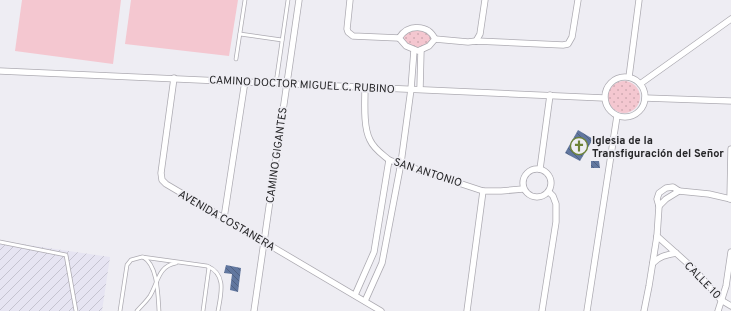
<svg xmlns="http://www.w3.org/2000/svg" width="731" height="311" font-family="Overpass,sans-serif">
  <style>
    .industrial { fill: url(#industrial-furrows) }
    .grass { fill: url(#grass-dots) }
    .park { fill: #f4c7d0 }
    .building { fill: url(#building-back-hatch) }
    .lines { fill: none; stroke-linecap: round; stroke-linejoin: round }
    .service-casing { stroke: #adabb2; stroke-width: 4.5 }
    .minor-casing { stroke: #adabb2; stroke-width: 7 }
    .service { stroke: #fff; stroke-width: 3 }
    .minor { stroke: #fff; stroke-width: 5.5 }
    .labels { text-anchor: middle; stroke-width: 3.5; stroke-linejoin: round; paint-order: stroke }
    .street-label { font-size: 11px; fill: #262628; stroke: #eeedf3 }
    .poi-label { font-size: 11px; font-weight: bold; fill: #262628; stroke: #eeedf3; text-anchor: start }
  </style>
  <defs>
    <pattern id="industrial-furrows" width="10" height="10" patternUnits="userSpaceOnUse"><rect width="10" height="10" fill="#e6e4f2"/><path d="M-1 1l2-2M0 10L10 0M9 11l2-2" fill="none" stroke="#c5c3d0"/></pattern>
    <pattern id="grass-dots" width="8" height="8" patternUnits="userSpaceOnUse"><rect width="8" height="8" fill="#f4c7d0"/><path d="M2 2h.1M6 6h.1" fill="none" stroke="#d1abb3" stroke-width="1.8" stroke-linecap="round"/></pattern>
    <pattern id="building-back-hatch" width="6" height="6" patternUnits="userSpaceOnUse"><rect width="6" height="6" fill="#61779f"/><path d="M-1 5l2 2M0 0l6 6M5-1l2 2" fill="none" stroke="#506182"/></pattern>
  </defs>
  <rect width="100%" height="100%" fill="#eeedf3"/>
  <path class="industrial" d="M0,241L110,257L102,311H0Z"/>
  <g class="grass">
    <path d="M418,30L427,32L433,39C423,50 409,53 403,37L409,31Z"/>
    <circle cx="624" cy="97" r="16"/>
  </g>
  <g class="park">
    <path d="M22,0H121L113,64L15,51Z"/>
    <path d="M131,0H238L229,56L125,44Z"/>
  </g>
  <g class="building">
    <path d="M578,130L593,139L580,161L565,153Z"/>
    <path d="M591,161H599L600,168H591Z"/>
    <path d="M226,265L241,268L238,292L230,290L232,274L224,273Z"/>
  </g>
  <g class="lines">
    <g class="service-casing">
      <g id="service">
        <path d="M240,34L282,40"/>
        <path d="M236,59L245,0"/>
        <path d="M276,83L288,0"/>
        <path d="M0,242L66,255L76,311"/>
        <path d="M143,257C158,265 158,296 159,311"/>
        <path d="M120,311L127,265L131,260L142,257L207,266C227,274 221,294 218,311"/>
        <path d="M137,311C141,306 146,302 150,296C158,283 158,266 176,263"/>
        <path d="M203,311L209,267"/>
      </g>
    </g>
    <g class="minor-casing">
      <g id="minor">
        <path d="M350,0L347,29L348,32L353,36L399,38"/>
        <path d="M399,38L406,46L418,51L429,46L435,39"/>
        <path d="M399,38C408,24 428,24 435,39"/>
        <path d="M435,39L468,42L476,41L563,45L568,44L572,37L578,0"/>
        <path d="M476,41L480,34L485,0"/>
        <path d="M0,71L604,98"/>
        <circle cx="625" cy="97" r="20"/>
        <path d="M629,77L639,0"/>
        <path d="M174,78L161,173L162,180L166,184L381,311"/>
        <path d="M640,84L731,19"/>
        <path d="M365,87C365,101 363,127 370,140C374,149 382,154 389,160L483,191H501L523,189"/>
        <path d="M420,89L421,50"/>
        <path d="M645,98L731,101"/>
        <circle cx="537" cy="183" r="14"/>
        <path d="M540,169L550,95"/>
        <path d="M730,199L731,149"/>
        <path d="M659,206L666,199L679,191"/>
        <path d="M224,218L245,81"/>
        <path d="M657,236L695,270L721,300L731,306"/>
        <path d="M653,263C660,256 666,255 676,253"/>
        <path d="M355,295L374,252L389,160"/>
        <path d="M365,301L382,263L401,163L411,89L414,50"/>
        <path d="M254,311L299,0"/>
        <path d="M467,311L483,191"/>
        <path d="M542,311L556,222V204L553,196L549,192"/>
        <path d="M587,311L617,116"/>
        <path d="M644,311L649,286L657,236L659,206L657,199L659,193L666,188L673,187L679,191L709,194L731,199"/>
        <path d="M718,311L726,286L731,252"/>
      </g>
    </g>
    <use href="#service" class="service"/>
    <use href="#minor" class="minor"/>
  </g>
  <defs>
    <g id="church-ring" transform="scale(0.9)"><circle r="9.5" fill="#eeedf3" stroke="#6e8436" stroke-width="1.5"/><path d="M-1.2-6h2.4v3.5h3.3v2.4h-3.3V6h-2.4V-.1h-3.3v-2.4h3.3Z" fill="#6e8436"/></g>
  </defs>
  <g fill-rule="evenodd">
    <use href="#church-ring" x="579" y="146"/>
  </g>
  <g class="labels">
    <g class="street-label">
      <text transform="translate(302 84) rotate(3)" y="4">CAMINO DOCTOR MIGUEL C. RUBINO</text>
      <text transform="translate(276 155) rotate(-82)" y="4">CAMINO GIGANTES</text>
      <text transform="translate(428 172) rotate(18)" y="4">SAN ANTONIO</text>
      <text transform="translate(227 220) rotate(30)" y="4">AVENIDA COSTANERA</text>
      <text transform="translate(703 280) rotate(46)" y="4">CALLE 10</text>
    </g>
    <g class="poi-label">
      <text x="592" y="144">Iglesia de la<tspan x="592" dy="13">Transfiguración del Señor</tspan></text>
    </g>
  </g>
</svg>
